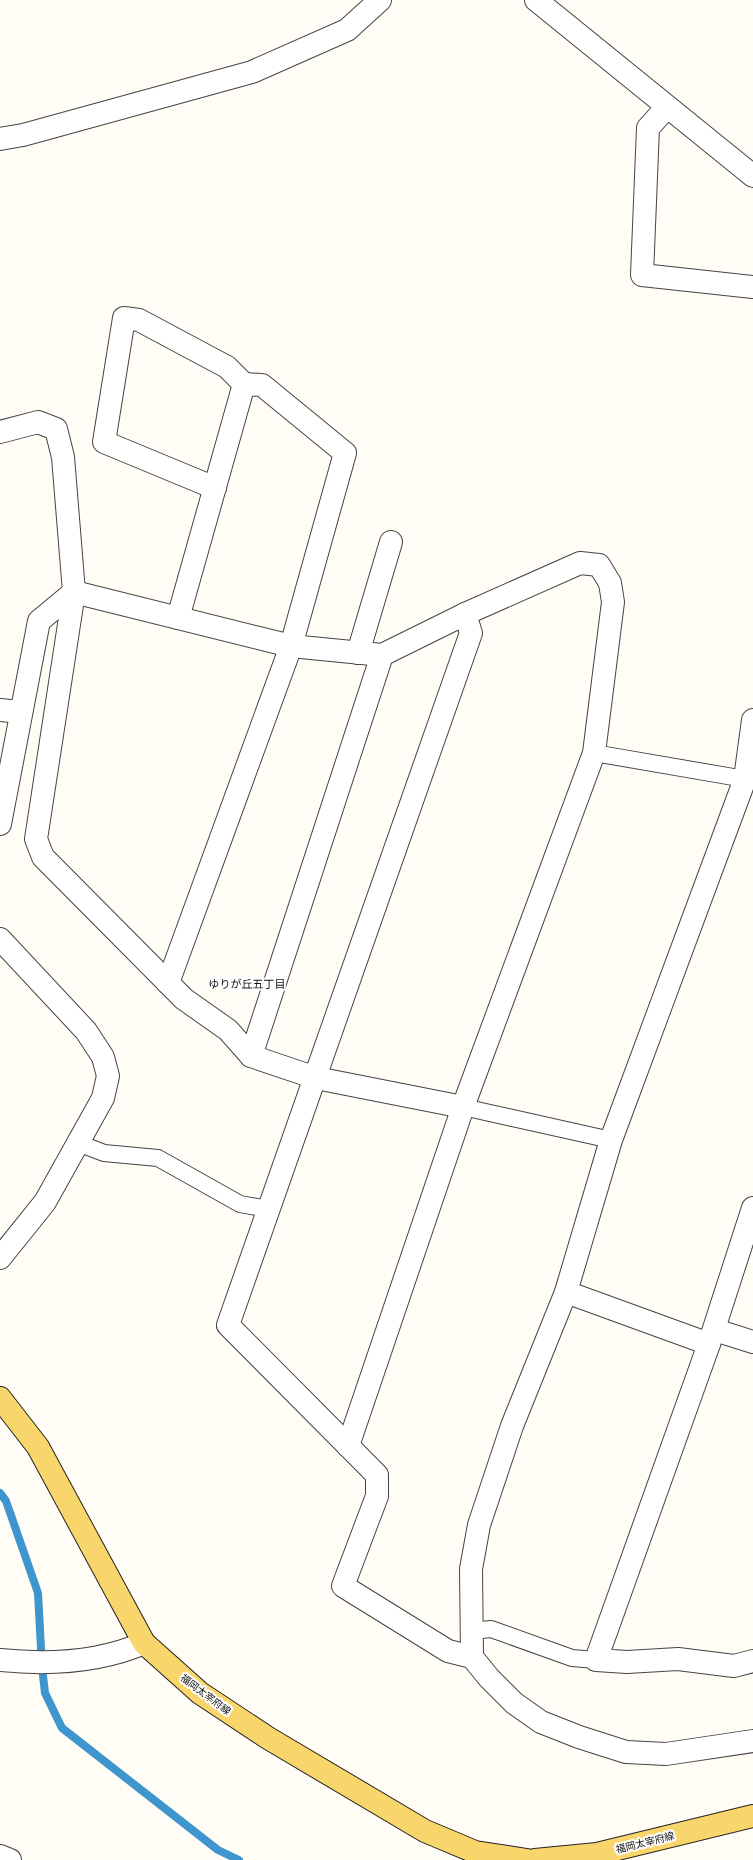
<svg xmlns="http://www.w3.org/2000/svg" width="753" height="1860" font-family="Georgia,'Noto Sans JP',serif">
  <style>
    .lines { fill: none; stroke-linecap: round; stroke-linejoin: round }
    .stream { stroke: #3f96cf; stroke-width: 8 }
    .lane-casing { stroke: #444; stroke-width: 18 }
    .street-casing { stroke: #444; stroke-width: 24 }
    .primary-casing { stroke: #222; stroke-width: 24 }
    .lane { stroke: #fff; stroke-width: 16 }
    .street { stroke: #fff; stroke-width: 22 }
    .primary { stroke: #f9d66b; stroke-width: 22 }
    .labels { text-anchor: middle; stroke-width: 4; stroke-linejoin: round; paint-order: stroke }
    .street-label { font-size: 10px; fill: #111; stroke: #fff }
    .neighbourhood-label { font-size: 11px; fill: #111; stroke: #fff }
  </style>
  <rect width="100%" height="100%" fill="#fffdf5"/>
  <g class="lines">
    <path class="stream" d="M0,1493L6,1501L38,1593L42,1667L45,1693L62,1728L218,1850L239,1860"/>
    <g class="lane-casing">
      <g id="lane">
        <path d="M594,753L745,779"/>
        <path d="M463,1107L611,1140"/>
        <path d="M78,1143L104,1153L158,1158L240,1204L269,1209"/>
        <path d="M472,1631L491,1629L572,1658L596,1660"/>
      </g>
    </g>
    <g class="street-casing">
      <g id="street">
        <path d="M536,0L753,176"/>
        <path d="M667,107L648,128L642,275L753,287"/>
        <path d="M0,139L23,135L252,72L347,30L380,0"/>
        <path d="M0,432L38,422L56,429L63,457L74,592L36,839L43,857L184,999L228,1030L251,1056L316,1078L463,1107"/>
        <path d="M215,488L104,442L124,318L139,320L227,367L244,384"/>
        <path d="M74,592L291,646L382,655L465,614L580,563L599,565L610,583L613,602L594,753L463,1107L348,1446"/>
        <path d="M465,614L471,633L228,1325L377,1475V1496L343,1586L448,1651L472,1657L489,1678L514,1703L541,1722L579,1737L626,1752L666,1754L753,1741"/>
        <path d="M358,653L391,542"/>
        <path d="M0,710L21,712"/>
        <path d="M0,824L39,621L74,592"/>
        <path d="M0,939L86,1031L103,1057L108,1076L103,1098L45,1202L0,1258"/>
        <path d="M168,983L291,646L345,453L262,385L244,384L178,618"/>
        <path d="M251,1056L382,655"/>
        <path d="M566,1292L709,1344L753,1208"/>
        <path d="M715,1330L753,1342"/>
        <path d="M709,1344L596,1660L627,1662L678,1659L734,1666L753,1661"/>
        <path d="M472,1657L471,1569L479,1525L512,1426L566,1292L611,1140L745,779L753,720"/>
        <path d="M0,1660C49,1665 98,1663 144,1643"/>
        <path d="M0,1856L10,1860"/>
      </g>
    </g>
    <g class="primary-casing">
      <g id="primary">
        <path d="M0,1398L38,1447L144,1643L200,1693L268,1738L425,1831L475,1852L527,1860"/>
        <path d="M535,1860L597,1854L753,1816"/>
      </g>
    </g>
    <use href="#lane" class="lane"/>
    <use href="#street" class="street"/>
    <use href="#primary" class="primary"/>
  </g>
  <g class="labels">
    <g class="street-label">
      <text transform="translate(206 1694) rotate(37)" y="4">福岡太宰府線</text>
      <text transform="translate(645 1842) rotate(-14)" y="4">福岡太宰府線</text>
    </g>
    <g class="neighbourhood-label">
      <text x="247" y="988">ゆりが丘五丁目</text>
    </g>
  </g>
</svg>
